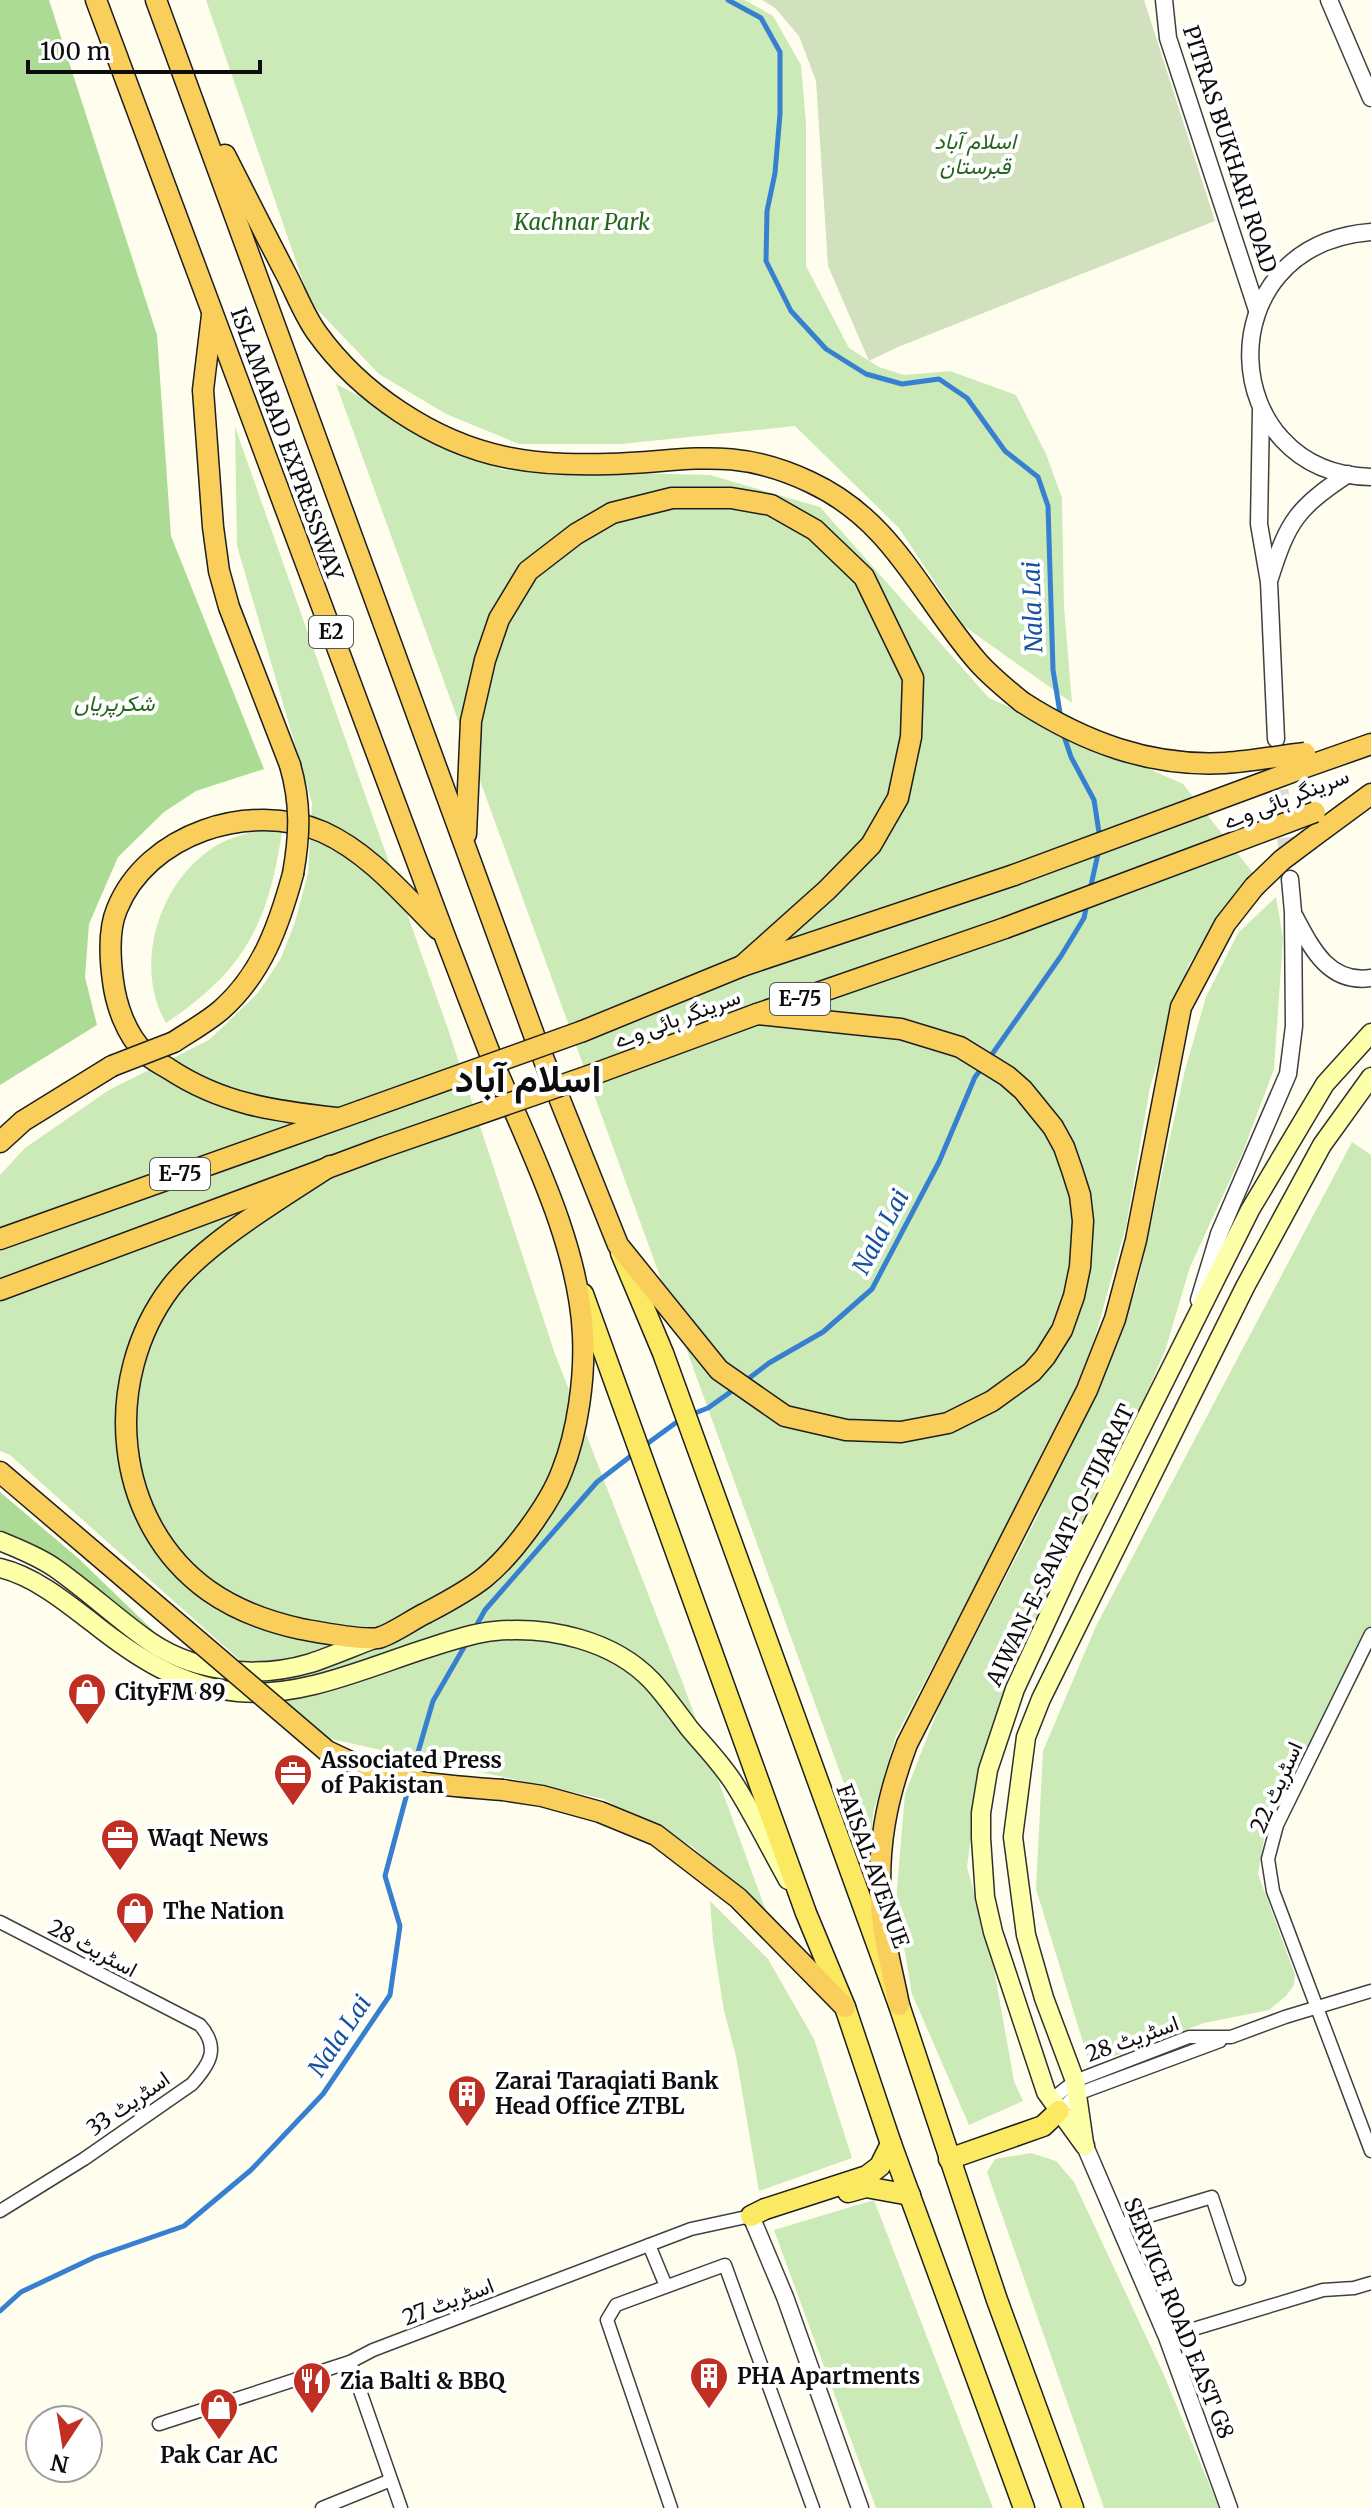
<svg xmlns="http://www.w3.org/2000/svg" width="1371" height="2508" font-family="Merriweather,Vazirmatn,serif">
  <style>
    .green { fill: #cbeab7 }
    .forest { fill: #acdb95 }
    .cemetery { fill: #d1e1be }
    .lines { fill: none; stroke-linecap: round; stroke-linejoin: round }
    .stream { stroke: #377fd0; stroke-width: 5 }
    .tertiary-tunnel { stroke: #dbdacc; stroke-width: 16; stroke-dasharray: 16 8; stroke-linecap: butt }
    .minor-casing { stroke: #404040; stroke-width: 15 }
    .tertiary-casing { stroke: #404040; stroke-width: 19 }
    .secondary-casing { stroke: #2f2f2f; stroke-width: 21 }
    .primary-casing { stroke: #1e1e1e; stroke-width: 23 }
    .trunk-casing { stroke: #1e1e1e; stroke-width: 23 }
    .minor { stroke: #fff; stroke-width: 12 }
    .tertiary { stroke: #fff; stroke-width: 16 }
    .secondary { stroke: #feffa9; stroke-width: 18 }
    .primary { stroke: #fbea61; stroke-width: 20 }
    .trunk { stroke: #f9ce5a; stroke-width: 20 }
    .trunk-bridge-casing { stroke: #1e1e1e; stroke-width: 23; stroke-linecap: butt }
    .trunk-bridge { stroke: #f9ce5a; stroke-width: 20 }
    .labels { text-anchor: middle; stroke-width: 8; stroke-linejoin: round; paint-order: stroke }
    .shield { fill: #fff; stroke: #565656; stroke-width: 2 }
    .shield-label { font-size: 20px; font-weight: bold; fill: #0d0d0d }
    .park-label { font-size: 22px; font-style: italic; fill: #22671c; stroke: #fff }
    .street-label { font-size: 22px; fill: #0d0d0d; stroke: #fff }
    .poi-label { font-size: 22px; font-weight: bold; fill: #0d0d0d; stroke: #fff; text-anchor: start }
    .water-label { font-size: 24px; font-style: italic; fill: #1452a2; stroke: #fff }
    .town-label { font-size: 38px; font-weight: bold; fill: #0d0d0d; stroke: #fff }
  </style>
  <rect width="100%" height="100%" fill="#fffeee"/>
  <g class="green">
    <path d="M206,0H745L773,16L801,65L806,123V266L849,348L879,367L904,375L950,371L1016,395L1046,454L1062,498L1064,607L1072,703L964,626L899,528L795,426L621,444H519L446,414L379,374L310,302Z"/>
    <path d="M336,384L503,470L710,475L820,507L989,698L1183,784L1253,873L1189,964L1150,1087L1126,1227L1088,1362L971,1594L896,1736L873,1813L870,1855Z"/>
    <path d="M235,427L448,1029L555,1354L685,1689L769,1919L693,1847L603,1799L327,1738L10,1455L0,1451V1175L25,1148L109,1090L209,1040L258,993L281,958L295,922L308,873L312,803L237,546Z"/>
    <path d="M267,829L282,832C268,924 245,970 166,1023C133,966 158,883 214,847C229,837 250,832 267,829Z"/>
    <path d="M1276,897L1283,938L1274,1069L1242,1154L1190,1267L1165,1351L979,1775L967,1867L992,1958L1014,2081L1023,2101L969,2125L912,1994L896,1900L905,1794L941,1702L1038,1515L1137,1286L1185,1070L1206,997L1238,933Z"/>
    <path d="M1352,1142L1371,1155V1630L1312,1753L1268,1815L1258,1874L1295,1975L1294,1985L1286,1996L1269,2010L1204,2023L1090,2065L1036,1889L1043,1751L1096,1626Z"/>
    <path d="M710,1901L768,1959L814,2039L852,2158L759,2191L736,2056L724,2011L713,1941Z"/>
    <path d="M1031,2153L1056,2161L1074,2182L1164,2375L1219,2508H1104L987,2172L995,2159Z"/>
    <path d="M874,2200L993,2508H876L774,2230Z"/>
  </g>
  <g class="forest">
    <path d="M0,0H49L157,335L171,536L264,769L196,791L164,812L118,857L89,924L85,977L97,1025L0,1085Z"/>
    <path d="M0,1492L78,1558L169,1646L60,1559L0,1530Z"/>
  </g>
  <path class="cemetery" d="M762,0H1144L1215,221L898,347L869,361L828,266L816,81L799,36L775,8Z"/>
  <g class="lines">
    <g class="stream">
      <path d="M728,0L761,18L780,52V114L775,173L767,211L766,261L791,311L826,349L866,374L902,384L939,379L967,398L1005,451L1038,477L1048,506L1053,670L1061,719"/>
      <path d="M1063,733L1071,757L1094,800L1100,839"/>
      <path d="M1090,890L1099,849"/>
      <path d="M988,1060L1061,956L1084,918L1087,904"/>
      <path d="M744,1382L769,1363L823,1332L872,1289L939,1162L975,1077L982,1068"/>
      <path d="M690,1415L708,1408L736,1388"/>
      <path d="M644,1446L681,1419"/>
      <path d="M474,1630L485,1610L597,1482L636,1452"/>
      <path d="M411,1776L433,1701L467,1642"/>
      <path d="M0,2311L21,2292L95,2257L184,2226L251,2170L323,2094L390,1995L400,1926L385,1876L409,1786"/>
    </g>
    <path class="tertiary-tunnel" d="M1278,766L1288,866"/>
    <g class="minor-casing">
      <g id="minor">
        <path d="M1371,1634L1277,1825L1268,1859L1273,1891L1371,2151"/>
        <path d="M0,1922L200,2025C220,2048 210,2064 192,2084L84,2159L0,2211"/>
        <path d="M1051,2100L1075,2081L1189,2037H1231L1285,2017L1371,1991"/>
        <path d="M1059,2111L1077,2094L1220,2041"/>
        <path d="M1119,2225L1212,2197L1239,2279"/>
        <path d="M649,2245L666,2286"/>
        <path d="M1167,2337L1323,2290L1354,2288L1371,2283"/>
        <path d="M350,2362L401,2508"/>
        <path d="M159,2424L350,2362L373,2350L691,2229L751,2216"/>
        <path d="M322,2508L391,2480"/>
        <path d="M671,2508L607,2320L616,2305L725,2265L813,2508"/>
      </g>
    </g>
    <g class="tertiary-casing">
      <g id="tertiary">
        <path d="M1164,0L1168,38L1257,310"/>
        <path d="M1329,0L1371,98"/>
        <path d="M1371,232C1204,245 1216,474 1371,477"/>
        <path d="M1261,410L1259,524L1269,582L1276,739"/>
        <path d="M1270,578C1288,521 1297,508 1348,474"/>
        <path d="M1295,917C1312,949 1329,984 1371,978"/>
        <path d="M1199,1300L1219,1234L1288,1074L1294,1026L1293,912L1290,879"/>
        <path d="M1085,2146L1167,2337L1229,2508"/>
        <path d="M751,2216L785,2297L860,2508"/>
      </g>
    </g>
    <g class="secondary-casing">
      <g id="secondary">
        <path d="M0,1541C19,1549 38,1556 55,1568C85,1589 112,1614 142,1636C189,1672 254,1680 311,1663C332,1656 353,1647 374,1639"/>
        <path d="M0,1568C34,1576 66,1602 93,1623C137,1658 180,1686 238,1692C301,1698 366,1668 425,1649C447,1642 472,1633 495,1631C549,1626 613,1640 652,1681C665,1695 677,1712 689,1728C704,1746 722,1764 735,1785C754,1815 770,1848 788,1880"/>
        <path d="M1084,2143L1075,2081L1044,1998L1026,1935L1013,1837L1026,1737L1041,1699L1245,1287L1322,1145L1371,1077"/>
        <path d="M1085,2146L1046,2092L993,1932L985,1897L981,1838V1813L988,1770L1015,1689L1071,1568L1250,1210L1325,1084L1371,1033"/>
      </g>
    </g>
    <g class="primary-casing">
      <g id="primary">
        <path d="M621,1253L663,1353L899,2005L997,2300L1073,2508"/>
        <path d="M583,1294L806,1913L845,2007L891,2144L1024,2508"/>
        <path d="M949,2159L1043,2126L1059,2111"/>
        <path d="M848,2192L866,2187L910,2195"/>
        <path d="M751,2216L765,2209L867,2176L880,2166L891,2144"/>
      </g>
    </g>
    <g class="trunk-casing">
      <g id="trunk">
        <path d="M96,0L444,934C461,978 477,1021 494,1064C529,1147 579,1244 583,1335C585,1377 578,1431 562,1471C550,1504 512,1555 485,1577C468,1591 445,1603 426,1613C413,1619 391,1635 378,1638C362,1641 318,1632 301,1629C269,1622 236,1610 209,1591C112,1522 101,1379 171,1287C206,1242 282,1198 330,1166"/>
        <path d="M156,0L534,1035L618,1245L719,1370L785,1416L846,1430L901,1432L948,1423L992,1401L1032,1372L1045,1357L1062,1330L1074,1296L1080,1267L1083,1221L1080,1195L1072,1170L1064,1147L1053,1127L1023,1090L1007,1076L960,1047L901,1029L757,1014"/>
        <path d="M225,155C245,194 265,234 286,274C296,293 304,315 317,333C360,393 433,442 505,457C538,464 574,465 608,464C687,462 732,445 810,482C894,521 920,595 977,661C990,676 1006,689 1022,702"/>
        <path d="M212,315L203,390L213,527L219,571L229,607L290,765"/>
        <path d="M1300,769L1371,744"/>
        <path d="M466,834L471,721L485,660L499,619L528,571L576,534L612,513L672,498H731L771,505L815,530L864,577L913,678L911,737L898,798L871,845L827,890L742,966"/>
        <path d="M1310,839L1371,794"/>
        <path d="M583,1031L742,966L1014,875"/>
        <path d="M174,1042C189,1032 207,1022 221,1010C262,974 279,925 293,874"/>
        <path d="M597,1073L757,1014L1005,928"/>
        <path d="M336,1118C274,1111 222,1104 169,1069C161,1064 150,1059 144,1052C126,1034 116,1005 113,981C110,959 108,930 117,909C147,834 250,800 323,832C369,853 402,893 438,929"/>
        <path d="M0,1142L23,1121L112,1066"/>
        <path d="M0,1239L360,1111"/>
        <path d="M0,1290L381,1148"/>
        <path d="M0,1472L94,1552"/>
        <path d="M503,1790L542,1796L600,1812L656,1835L738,1898L845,2007"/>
        <path d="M899,2005C893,1973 883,1939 881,1907C877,1847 886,1800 907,1744L1087,1390L1115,1319L1136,1240L1181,1007L1225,924L1254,887"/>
      </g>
    </g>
    <use href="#minor" class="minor"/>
    <use href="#tertiary" class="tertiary"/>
    <use href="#secondary" class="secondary"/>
    <use href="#primary" class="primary"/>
    <use href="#trunk" class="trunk"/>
    <g class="trunk-bridge-casing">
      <g id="trunk-bridge">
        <path d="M1022,702C1084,742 1150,767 1225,763C1252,761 1279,756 1305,753"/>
        <path d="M290,765C301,803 300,835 293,874"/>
        <path d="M1014,875L1300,769"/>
        <path d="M1254,887L1282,860L1310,839"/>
        <path d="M1005,928L1315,812"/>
        <path d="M112,1066L174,1042"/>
        <path d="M360,1111L583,1031"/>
        <path d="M381,1148L597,1073"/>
        <path d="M94,1552L327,1751C390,1783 433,1785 503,1790"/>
      </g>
    </g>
    <use href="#trunk-bridge" class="trunk-bridge"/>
  </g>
  <defs>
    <g id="shop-pin" transform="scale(2)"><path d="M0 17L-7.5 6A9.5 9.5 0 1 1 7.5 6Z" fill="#c12f22" stroke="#fff"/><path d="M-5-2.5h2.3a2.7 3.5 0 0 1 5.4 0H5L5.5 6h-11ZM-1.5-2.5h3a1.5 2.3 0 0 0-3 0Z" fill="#fff"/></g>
    <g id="office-pin" transform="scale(2)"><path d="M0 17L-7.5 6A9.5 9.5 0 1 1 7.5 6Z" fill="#c12f22" stroke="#fff"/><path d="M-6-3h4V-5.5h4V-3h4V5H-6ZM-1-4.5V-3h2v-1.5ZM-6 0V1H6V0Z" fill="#fff"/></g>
    <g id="building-pin" transform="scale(2)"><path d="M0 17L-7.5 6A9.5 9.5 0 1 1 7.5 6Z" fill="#c12f22" stroke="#fff"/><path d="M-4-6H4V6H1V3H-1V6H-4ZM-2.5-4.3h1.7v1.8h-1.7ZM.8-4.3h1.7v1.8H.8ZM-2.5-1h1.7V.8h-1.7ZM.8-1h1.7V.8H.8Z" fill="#fff"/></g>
    <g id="restaurant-pin" transform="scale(2)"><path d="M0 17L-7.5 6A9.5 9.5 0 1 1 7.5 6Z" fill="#c12f22" stroke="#fff"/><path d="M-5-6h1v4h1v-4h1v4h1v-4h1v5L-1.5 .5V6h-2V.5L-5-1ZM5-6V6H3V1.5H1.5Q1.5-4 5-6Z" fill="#fff"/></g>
  </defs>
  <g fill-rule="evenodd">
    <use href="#shop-pin" x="87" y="1692"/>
    <use href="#office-pin" x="293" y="1773"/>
    <use href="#office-pin" x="120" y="1838"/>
    <use href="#shop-pin" x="135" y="1911"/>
    <use href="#building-pin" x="467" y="2094"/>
    <use href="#building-pin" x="709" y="2376"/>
    <use href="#restaurant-pin" x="312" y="2381"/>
    <use href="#shop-pin" x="219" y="2407"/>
  </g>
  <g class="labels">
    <g class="shield">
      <rect x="309" y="616" width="44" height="32" rx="6"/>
      <rect x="770" y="983" width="60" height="32" rx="6"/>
      <rect x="150" y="1158" width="60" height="32" rx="6"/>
    </g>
    <g class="shield-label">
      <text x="331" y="639">E2</text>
      <text x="800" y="1006">E-75</text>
      <text x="180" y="1181">E-75</text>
    </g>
    <g class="park-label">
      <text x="975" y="149">اسلام آباد<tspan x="975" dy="25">قبرستان</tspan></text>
      <text x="582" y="230">Kachnar Park</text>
      <text x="114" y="711">شکرپریاں</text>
    </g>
    <g class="street-label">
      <text transform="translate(1230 149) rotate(72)" y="8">PITRAS BUKHARI ROAD</text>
      <text transform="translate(287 444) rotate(70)" y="8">ISLAMABAD EXPRESSWAY</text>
      <text transform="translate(1286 798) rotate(-21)" y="8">سرینگر ہائی وے</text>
      <text transform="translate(677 1018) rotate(-20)" y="8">سرینگر ہائی وے</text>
      <text transform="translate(1060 1545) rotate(-64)" y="8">AIWAN-E-SANAT-O-TIJARAT</text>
      <text transform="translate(1276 1787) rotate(-66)" y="8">اسٹریٹ 22</text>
      <text transform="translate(873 1866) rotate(70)" y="8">FAISAL AVENUE</text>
      <text transform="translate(93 1948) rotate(28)" y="8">اسٹریٹ 28</text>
      <text transform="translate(1132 2038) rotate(-20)" y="8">اسٹریٹ 28</text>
      <text transform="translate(128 2103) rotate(-35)" y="8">اسٹریٹ 33</text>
      <text transform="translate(448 2301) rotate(-21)" y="8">اسٹریٹ 27</text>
      <text transform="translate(1179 2318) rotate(68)" y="8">SERVICE ROAD EAST G8</text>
    </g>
    <g class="poi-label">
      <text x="115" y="1700">CityFM 89</text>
      <text x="321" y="1768">Associated Press<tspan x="321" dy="25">of Pakistan</tspan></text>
      <text x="148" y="1846">Waqt News</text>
      <text x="163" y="1919">The Nation</text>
      <text x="495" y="2089">Zarai Taraqiati Bank<tspan x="495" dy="25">Head Office ZTBL</tspan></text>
      <text x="737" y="2384">PHA Apartments</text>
      <text x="340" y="2389">Zia Balti &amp; BBQ</text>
      <text x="219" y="2463" text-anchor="middle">Pak Car AC</text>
    </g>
    <g class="water-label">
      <text transform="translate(1033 607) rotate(-92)" y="8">Nala Lai</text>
      <text transform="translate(881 1232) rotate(-62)" y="8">Nala Lai</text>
      <text transform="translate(340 2036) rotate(-56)" y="8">Nala Lai</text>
    </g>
    <g class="town-label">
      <text x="528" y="1092">اسلام آباد</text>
    </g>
  </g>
  <g transform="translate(64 2444) rotate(192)"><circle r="38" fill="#ffffff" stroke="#9e9e9e" stroke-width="2"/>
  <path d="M0-6L14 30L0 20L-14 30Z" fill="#c12f22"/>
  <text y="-12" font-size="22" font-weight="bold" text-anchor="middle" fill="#0d0d0d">N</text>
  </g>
  <path d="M28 60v12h232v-12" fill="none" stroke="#0d0d0d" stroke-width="4"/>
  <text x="40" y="60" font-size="24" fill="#0d0d0d" stroke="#ffffff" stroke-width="6" paint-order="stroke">100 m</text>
</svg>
